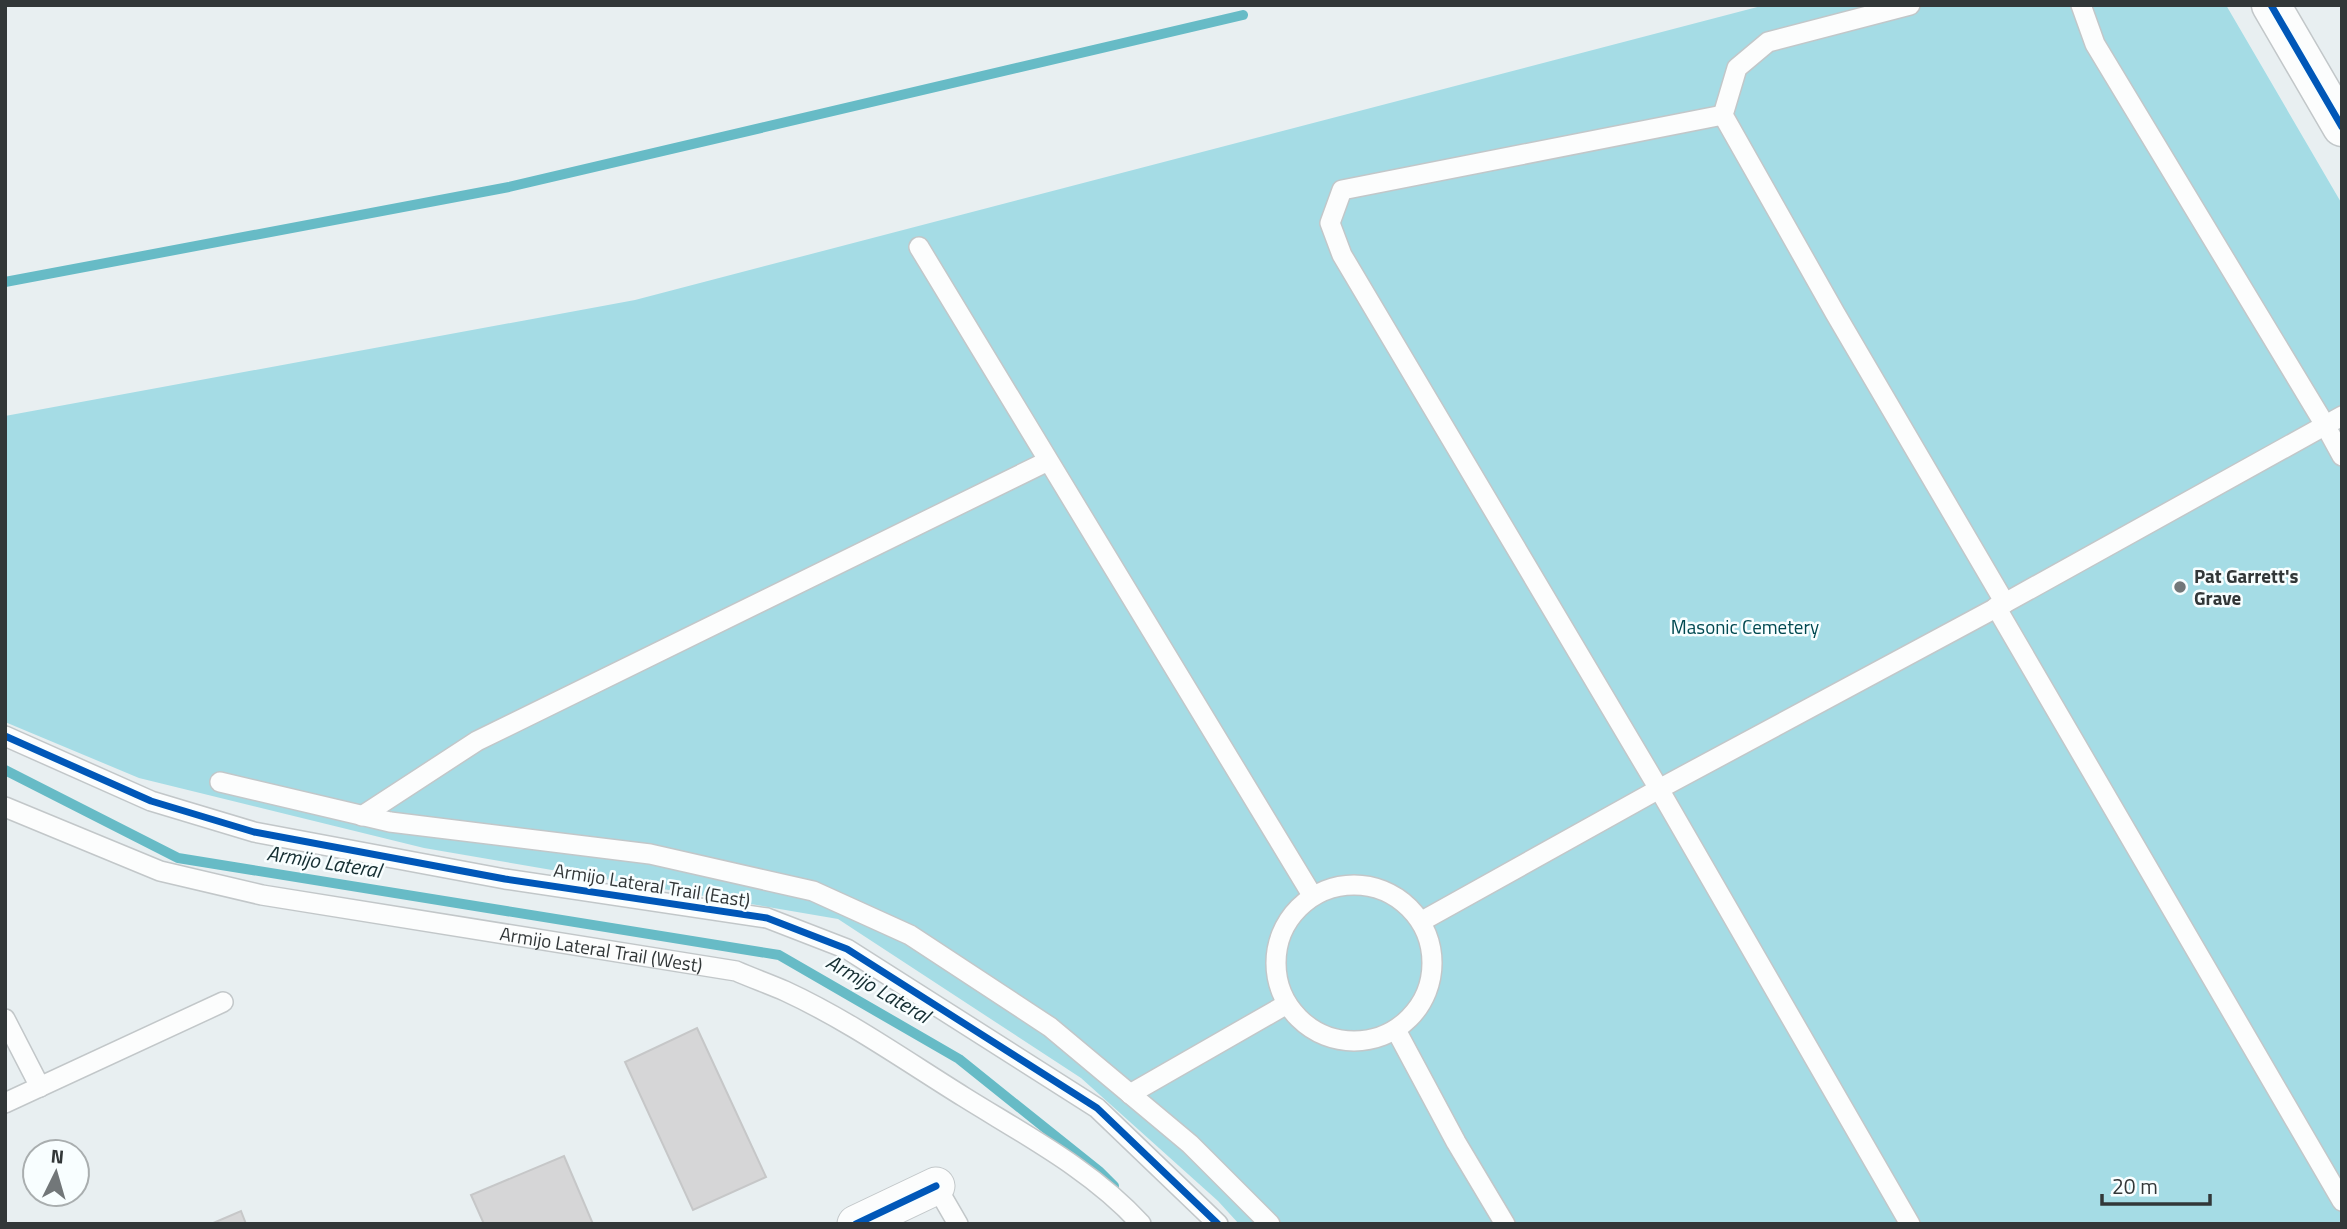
<svg xmlns="http://www.w3.org/2000/svg" width="2347" height="1229" font-family="'Titillium Web',sans-serif">
  <style>
    .green { fill: #a5dce5 }
    .lines { fill: none; stroke-linecap: round; stroke-linejoin: round }
    .stream { stroke: #67bbc6; stroke-width: 10 }
    .building { fill: #d6d6d7; stroke: #c6c7c8; stroke-width: 2 }
    .service-casing { stroke: #c2c7c9; stroke-width: 22 }
    .minor-casing { stroke: #c2c7c9; stroke-width: 39 }
    .tertiary-casing { stroke: #c2c7c9; stroke-width: 41 }
    .service { stroke: #fcfdfd; stroke-width: 19 }
    .minor { stroke: #fcfdfd; stroke-width: 37 }
    .tertiary { stroke: #fcfdfd; stroke-width: 38 }
    .cycleway-casing { stroke: #f8feff; stroke-width: 11 }
    .cycleway { stroke: #0057b8; stroke-width: 7 }
    .poi-dot { fill: #727779; stroke: #f8feff; stroke-width: 2.5 }
    .labels { text-anchor: middle; stroke-width: 5; stroke-linejoin: round; paint-order: stroke }
    .poi-label { font-size: 19px; font-weight: bold; fill: #323738; stroke: #f8feff; text-anchor: start }
    .park-label { font-size: 19px; fill: #014951; stroke: #f8feff }
    .street-label { font-size: 19px; fill: #323738; stroke: #f8feff }
    .water-label { font-size: 21px; font-style: italic; fill: #152e32; stroke: #f8feff }
  </style>
  <rect width="100%" height="100%" fill="#e8eff1"/>
  <path class="green" d="M1765,5H2226L2342,204V1224H1239L1218,1201L1081,1078L838,919L424,848L139,778L5,722V416L635,300Z"/>
  <g class="lines">
    <g class="stream">
      <path d="M5,282L509,187L1243,15"/>
      <path d="M5,770L178,858L779,955L959,1059L1100,1172L1114,1186"/>
    </g>
  </g>
  <g class="building">
    <path d="M697,1028L766,1177L693,1210L625,1062Z"/>
    <path d="M564,1156L593,1224H484L471,1195Z"/>
    <path d="M241,1211L246,1224H211Z"/>
  </g>
  <g class="lines">
    <g class="service-casing">
      <g id="service">
        <path d="M1910,5L1768,42L1737,68L1723,115L1835,313L2005,603"/>
        <path d="M2081,5L2095,44L2325,425L2342,456"/>
        <path d="M1723,115L1342,190L1330,223L1342,255L1659,789L1910,1224"/>
        <path d="M919,247L1312,895"/>
        <path d="M1996,607L2342,1201"/>
        <path d="M5,736L151,801L254,832L505,879L767,918L847,949L1097,1108L1218,1224"/>
        <path d="M220,782L390,822L650,854L813,891L910,935L1050,1027L1190,1144L1270,1224"/>
        <path id="s1" d="M5,807L160,871L262,895L736,971C752,978 769,984 785,991C848,1020 906,1061 964,1097C1025,1135 1092,1170 1141,1224"/>
        <path d="M362,816L477,741L1048,461"/>
        <circle cx="1354" cy="963" r="78"/>
        <path d="M1422,921L1659,789L2005,603L2342,416"/>
        <path d="M5,1019L40,1087"/>
        <path d="M1396,1030L1456,1142L1505,1224"/>
        <path d="M1130,1094L1287,1004"/>
        <path d="M5,1103L223,1002"/>
        <path d="M936,1186L958,1224"/>
      </g>
    </g>
    <g class="minor-casing">
      <path id="minor" d="M856,1224L936,1186"/>
    </g>
    <g class="tertiary-casing">
      <path id="tertiary" d="M2271,5L2342,127"/>
    </g>
    <use href="#service" class="service"/>
    <use href="#minor" class="minor"/>
    <use href="#tertiary" class="tertiary"/>
    <g class="cycleway-casing">
      <g id="cycleway">
        <path d="M2271,5L2342,127"/>
        <path d="M5,736L151,801L254,832L505,879L767,918L847,949L1097,1108L1218,1224"/>
        <path d="M856,1224L936,1186"/>
      </g>
    </g>
    <use href="#cycleway" class="cycleway"/>
  </g>
  <circle class="poi-dot" cx="2180" cy="587" r="7"/>
  <g class="labels">
    <g class="poi-label">
      <text x="2194" y="583">Pat Garrett's<tspan x="2194" dy="22">Grave</tspan></text>
    </g>
    <g class="park-label">
      <text x="1745" y="634">Masonic Cemetery</text>
    </g>
    <g class="street-label">
      <text transform="translate(652 885) rotate(9)" y="7">Armijo Lateral Trail (East)</text>
      <text dy="7" stroke="none"><textPath href="#s1" startOffset="616">Armijo Lateral Trail (West)</textPath></text>
    </g>
    <g class="water-label">
      <text transform="translate(324 862) rotate(9)" y="7">Armijo Lateral</text>
      <text transform="translate(878 989) rotate(30)" y="7">Armijo Lateral</text>
    </g>
  </g>
  <rect width="2347" height="1229" fill="none" stroke="#323738" stroke-width="14"/>
  <g transform="translate(56 1173) rotate(5)"><circle r="33" fill="#f8feff" stroke="#a9aeaf" stroke-width="2"/>
  <path d="M0-5L12 26L0 18L-12 26Z" fill="#727779"/>
  <text y="-10" font-size="19" font-weight="bold" text-anchor="middle" fill="#323738">N</text>
  </g>
  <path d="M2102 1194v10h108v-10" fill="none" stroke="#323738" stroke-width="3.5"/>
  <text x="2112" y="1194" font-size="21" fill="#323738" stroke="#f8feff" stroke-width="5" paint-order="stroke">20 m</text>
</svg>
